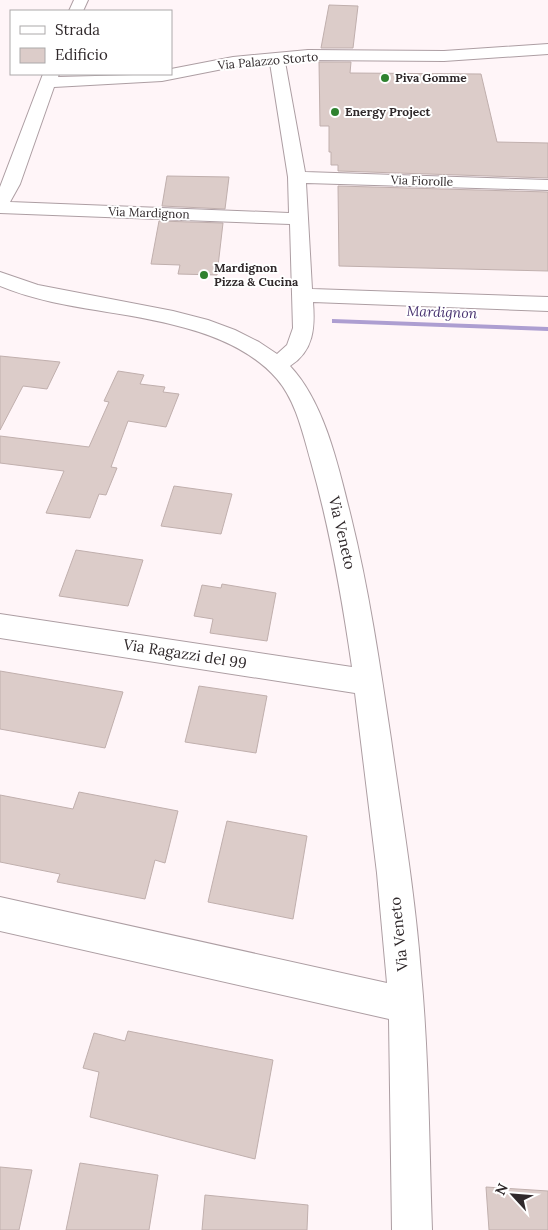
<svg xmlns="http://www.w3.org/2000/svg" width="548" height="1230" font-family="Lora,serif">
  <style>
    .lines { fill: none; stroke-linecap: round; stroke-linejoin: round }
    .stream { fill: #ad9ed1; fill-rule: evenodd }
    .building { fill: #dcccc9; stroke: #c0afad }
    .minor-casing { stroke: #ad9ea3; stroke-width: 2 }
    .minor { fill: #fff; fill-rule: evenodd }
    .poi-dot { fill: #2f822f; stroke: #fff; stroke-width: 2 }
    .labels { text-anchor: middle; stroke-width: 4; stroke-linejoin: round; paint-order: stroke }
    .far-street-label { font-size: 12px; fill: #30292b; stroke: #fff }
    .far-poi-label { font-size: 12px; font-weight: bold; fill: #30292b; stroke: #fff; text-anchor: start }
    .far-water-label { font-size: 14px; font-style: italic; fill: #47316f; stroke: #fff }
    .street-label { font-size: 15px; fill: #30292b; stroke: #fff }
  </style>
  <rect width="100%" height="100%" fill="#fff5f8"/>
  <g class="lines">
    <path class="stream" d="M332,319L548,327V331L334,323H332Z"/>
  </g>
  <g class="building">
    <path d="M329,5L358,6L353,48H321Z"/>
    <path d="M319,62H351L350,73L481,74L497,142L548,143V178L338,171V165H331V152H329V126H320Z"/>
    <path d="M167,176L229,177L225,209L162,206Z"/>
    <path d="M338,186L548,192V271L339,266Z"/>
    <path d="M159,221L223,223L217,275L178,274L180,265L151,264Z"/>
    <path d="M0,356L60,362L47,389L23,386L0,430Z"/>
    <path d="M118,371L144,375L140,384L165,387L163,392L179,394L166,427L128,421L111,467L117,468L106,495L99,494L90,518L46,513L64,471L0,463V436L89,447L109,402L104,401Z"/>
    <path d="M174,486L232,494L221,534L161,526Z"/>
    <path d="M76,550L143,560L128,606L59,596Z"/>
    <path d="M222,584L276,593L267,641L210,633L213,619L194,616L202,585L221,588Z"/>
    <path d="M0,671L123,692L105,748L0,729Z"/>
    <path d="M199,686L267,696L256,753L185,742Z"/>
    <path d="M79,792L178,811L165,863L155,860L145,899L57,882L60,874L0,862V795L73,809Z"/>
    <path d="M227,821L307,836L293,919L208,902Z"/>
    <path d="M128,1031L273,1060L255,1159L90,1117L99,1072L83,1068L94,1033L125,1041Z"/>
    <path d="M80,1163L158,1175L149,1230H66Z"/>
    <path d="M0,1167L32,1170L19,1230H0Z"/>
    <path d="M486,1187L548,1191V1230H489Z"/>
    <path d="M205,1195L308,1205L307,1230H202Z"/>
  </g>
  <g class="lines">
    <g class="minor-casing">
      <g id="minor">
        <path d="M74,0H88L83,11H69Z"/>
        <path d="M548,44V54L444,61L308,60L285,62L305,172L548,180V190L306,183L312,289L548,297V311L313,302C315,327 314,351 290,366C325,403 339,469 351,517C369,590 380,665 391,739C402,817 415,894 421,973C429,1058 429,1144 432,1230H392L389,1019L0,931V897L387,983L377,873L355,693L0,638V614L352,667C342,598 330,529 311,462C303,434 296,401 277,379C251,349 211,334 174,325C117,310 55,309 0,286V272L38,285L173,311L208,320L235,330L259,342L277,354L287,345L293,328L290,224L0,213V187L43,74H59L58,77L171,74V69L233,57L308,50L444,51ZM270,63L288,177L289,213L10,202L20,184L54,87L162,81L233,67Z"/>
      </g>
    </g>
    <use href="#minor" class="minor"/>
  </g>
  <g class="poi-dot">
    <circle cx="385" cy="78" r="5"/>
    <circle cx="335" cy="112" r="5"/>
    <circle cx="204" cy="275" r="5"/>
  </g>
  <g class="labels">
    <g class="far-street-label">
      <text transform="translate(268 61) rotate(-5)" y="4">Via Palazzo Storto</text>
      <text transform="translate(422 181) rotate(2)" y="4">Via Fiorolle</text>
      <text transform="translate(149 213) rotate(2)" y="4">Via Mardignon</text>
    </g>
    <g class="far-poi-label">
      <text x="395" y="82">Piva Gomme</text>
      <text x="345" y="116">Energy Project</text>
      <text x="214" y="272">Mardignon<tspan x="214" dy="14">Pizza &amp; Cucina</tspan></text>
    </g>
    <g class="far-water-label">
      <text transform="translate(442 312) rotate(2)" y="5">Mardignon</text>
    </g>
    <g class="street-label">
      <text transform="translate(342 533) rotate(77)" y="5">Via Veneto</text>
      <text transform="translate(185 654) rotate(9)" y="5">Via Ragazzi del 99</text>
      <text transform="translate(399 934) rotate(-96)" y="5">Via Veneto</text>
    </g>
  </g>
  <rect x="10" y="10" width="162" height="65" fill="#ffffff" stroke="#aca9aa"/>
  <rect x="20" y="26" width="25" height="8" fill="#ffffff" stroke="#aca9aa"/>
  <text x="55" y="35" font-size="15" fill="#30292b">Strada</text>
  <rect x="20" y="48" width="25" height="15" fill="#dcccc9" stroke="#aca9aa"/>
  <text x="55" y="60" font-size="15" fill="#30292b">Edificio</text>
  <g transform="translate(513 1195) rotate(296)" stroke="#ffffff" stroke-width="4" paint-order="stroke">
  <path d="M0-4L9 19L0 12L-9 19Z" fill="#30292b"/>
  <text y="-8" font-size="14" font-weight="bold" text-anchor="middle" fill="#30292b">N</text>
  </g>
</svg>
